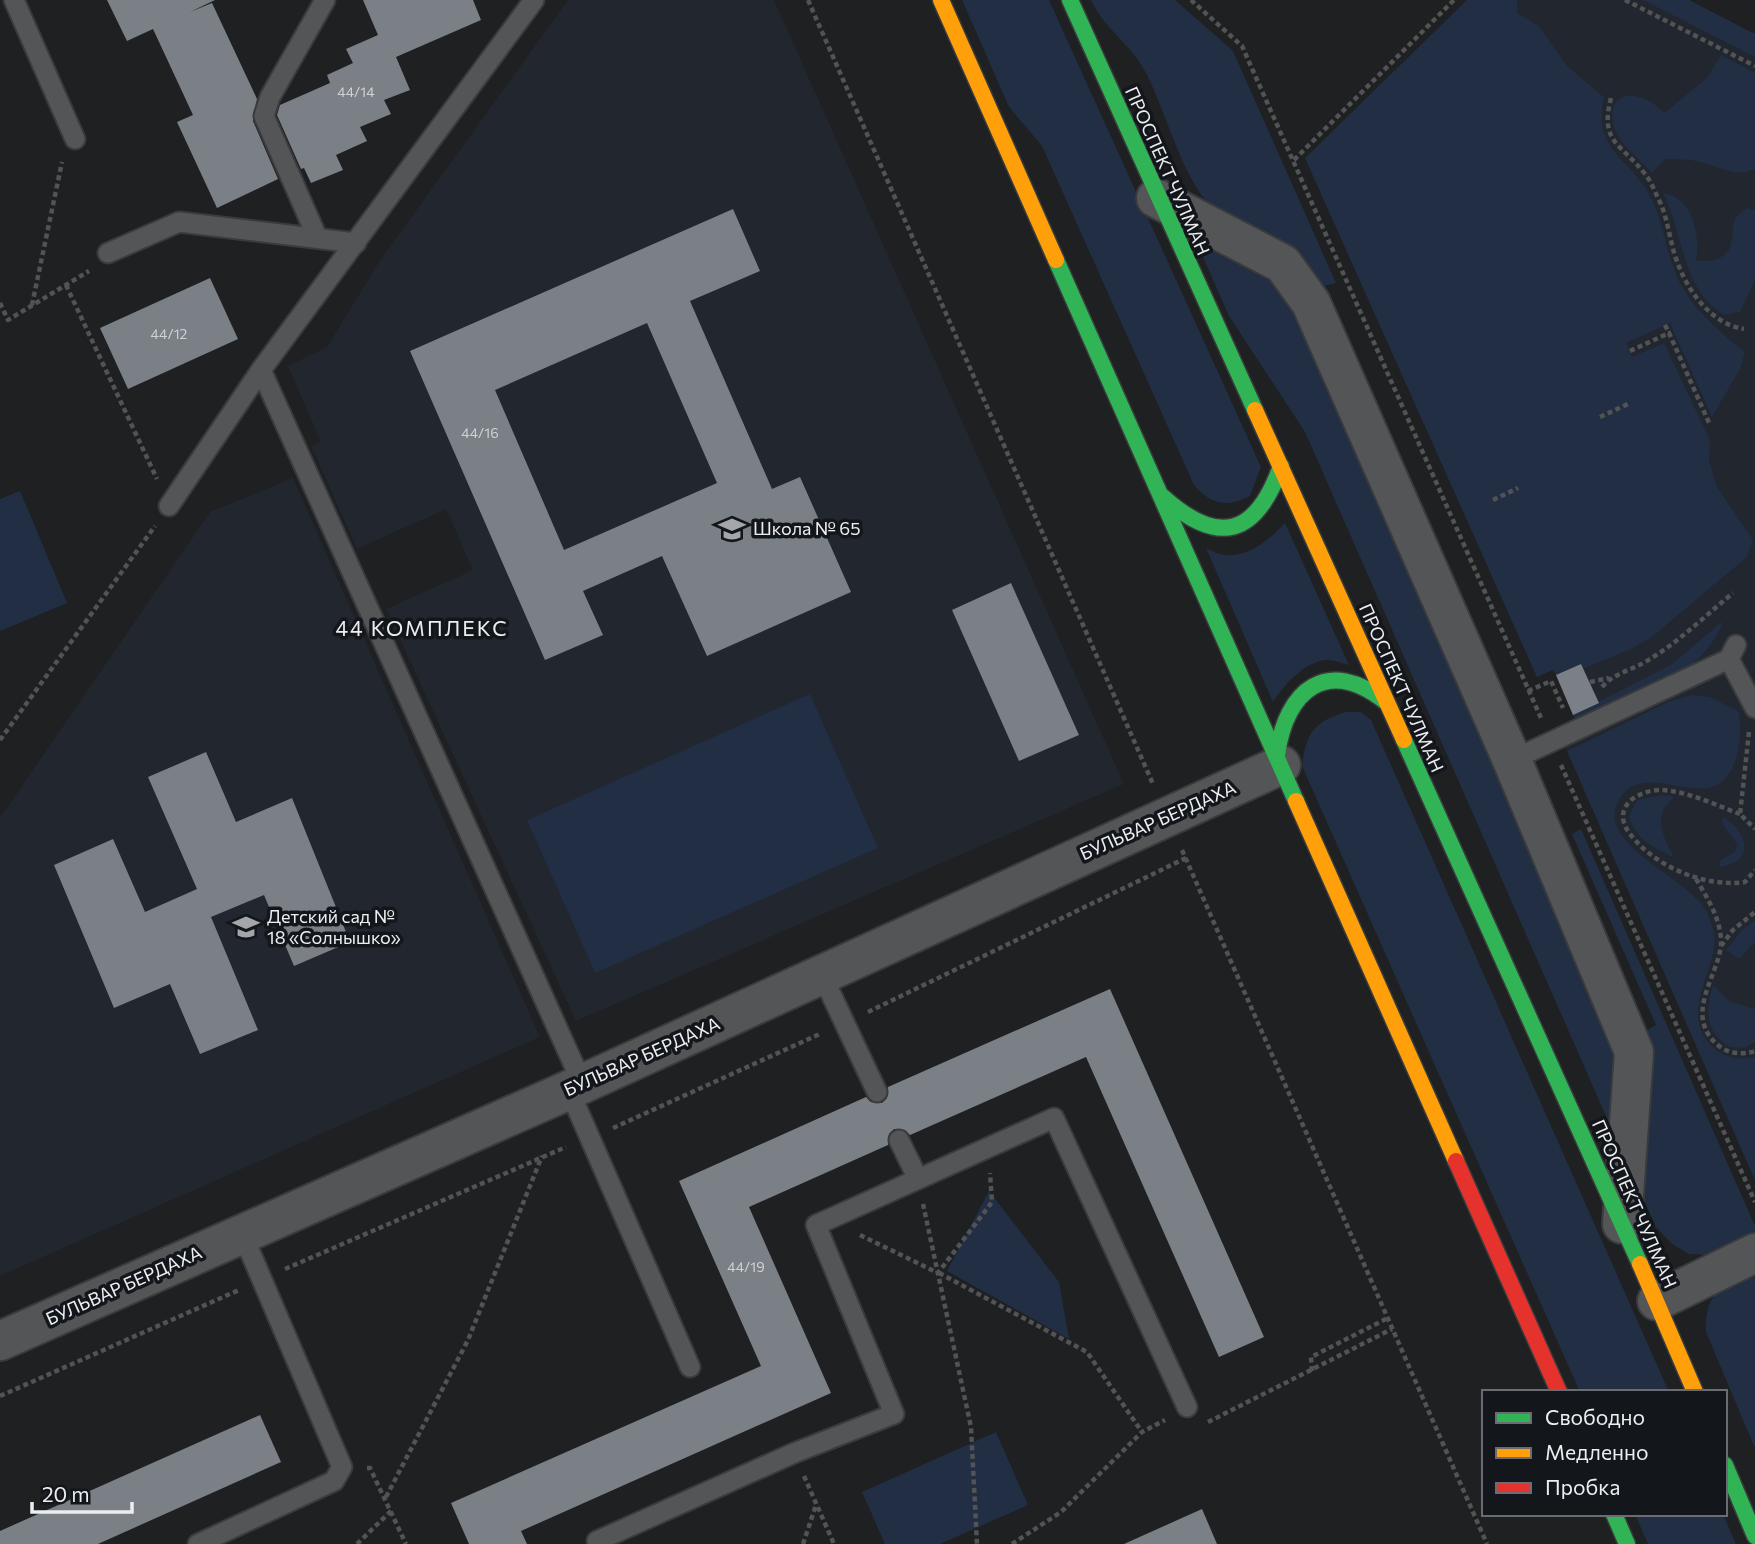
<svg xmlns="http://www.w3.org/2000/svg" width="1755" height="1544" font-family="Commissioner,sans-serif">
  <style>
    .built { fill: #21262f }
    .green { fill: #212e44 }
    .building { fill: #7b8087; fill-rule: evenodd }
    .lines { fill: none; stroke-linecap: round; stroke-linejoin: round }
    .lane-casing { stroke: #393b3d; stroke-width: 23 }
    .street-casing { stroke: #393b3d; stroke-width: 42 }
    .fast-casing { stroke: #393b3d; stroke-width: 19 }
    .slow-casing { stroke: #393b3d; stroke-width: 19 }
    .jam-casing { stroke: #393b3d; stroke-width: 19 }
    .path { stroke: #525354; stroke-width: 4.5; stroke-dasharray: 5 3.5; stroke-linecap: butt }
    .lane { stroke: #545557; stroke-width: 19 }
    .street { stroke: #545557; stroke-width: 38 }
    .fast { stroke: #30b455; stroke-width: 16 }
    .slow { stroke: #ff9f0a; stroke-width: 16 }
    .jam { stroke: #e5322d; stroke-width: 16 }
    .labels { text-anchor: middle; stroke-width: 7; stroke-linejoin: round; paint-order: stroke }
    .number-label { font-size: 14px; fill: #d0d2d6 }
    .street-label { font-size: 18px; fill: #eceef1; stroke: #13161b }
    .poi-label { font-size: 18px; fill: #eceef1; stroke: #13161b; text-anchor: start }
    .quarter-label { font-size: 21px; letter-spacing: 2px; fill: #eceef1; stroke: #13161b }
  </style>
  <rect width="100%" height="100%" fill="#1e2022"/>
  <g class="built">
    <path d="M568,0H774L1124,784L576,1021L386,609L473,570L446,509L357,549L311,446L321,442L288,366L327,347L379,262Z"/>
    <path d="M1467,0H1689L1755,34V1157L1746,1161L1558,731L1576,722L1564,694L1553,670L1537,677L1305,158Z"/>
    <path d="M293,478L540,1037L0,1276V818L210,512Z"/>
  </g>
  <g class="green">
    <path d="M962,0H1049L1261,467L1250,496C1227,508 1211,505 1194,485L1042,146L1009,107Z"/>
    <path d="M1091,0H1175L1233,51L1336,283L1316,288L1216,213C1179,174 1170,120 1146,73C1132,45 1104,29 1091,0Z"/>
    <path d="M1467,0H1517V13L1539,26L1567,66L1604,97C1593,151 1627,155 1649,194C1662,217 1664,242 1673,266C1685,303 1716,329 1745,352L1740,369L1712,417L1670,323L1626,343L1632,357L1664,343L1710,440L1709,460L1717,487L1753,540L1747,557L1652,637L1633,648L1583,669L1581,664L1556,675L1553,670L1537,677L1305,158Z"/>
    <path d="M1643,0H1689L1755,34V57Z"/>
    <path d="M1721,55L1755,73V169C1734,178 1720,167 1700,162C1688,159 1677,159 1665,159L1652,173C1641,160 1623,148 1616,132C1600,91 1639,85 1664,113L1707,78Z"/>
    <path d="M1663,193C1693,197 1701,236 1696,260C1707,263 1725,260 1730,247C1736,228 1727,221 1747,208L1755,210V280L1740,312L1724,315C1681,289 1684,234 1663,193Z"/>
    <path d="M1204,238L1267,270L1284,292L1624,1048L1613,1132L1305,432L1229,316L1196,241Z"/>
    <path d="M20,491L67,603L0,631V499Z"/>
    <path d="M1285,523L1349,665C1342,663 1333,660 1326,660C1304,662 1284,685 1273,702L1206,548C1237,567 1264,545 1285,523Z"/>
    <path d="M1723,621C1702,680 1629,699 1577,723L1573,715L1672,664Z"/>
    <path d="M810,694L878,848L595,973L527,820Z"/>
    <path d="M1692,695L1710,697L1738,711C1742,724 1740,744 1736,758C1716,827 1644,750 1618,802C1595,846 1694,880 1708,914C1711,922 1715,932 1715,940C1713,977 1678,1017 1715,1049C1726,1058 1741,1060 1755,1057V1180L1567,751L1670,701Z"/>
    <path d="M1346,712H1361L1371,720L1669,1392H1580L1302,766C1306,733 1313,722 1346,712Z"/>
    <path d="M1661,795L1675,797C1651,814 1663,836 1674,857C1655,849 1634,838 1629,816L1637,800Z"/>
    <path d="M1723,817C1750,833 1755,862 1720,867L1719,861L1735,852L1737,844L1722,823Z"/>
    <path d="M1581,829L1755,1226V1235L1709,1255L1689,1254L1672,1244L1656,1227L1638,1187L1641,1034L1656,1025L1572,834Z"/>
    <path d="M1755,921V942L1739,959L1726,950L1743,929Z"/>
    <path d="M1713,985L1729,1001L1755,1009V1042L1744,1048L1730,1047C1705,1033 1705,1011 1713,985Z"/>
    <path d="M989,1191L1059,1282L1069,1339L947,1271Z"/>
    <path d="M1755,1270V1446H1754L1706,1332C1704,1292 1723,1285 1755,1270Z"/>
    <path d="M996,1432L1028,1505L940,1544H885L862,1492Z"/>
    <path d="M1635,1514H1723L1736,1544H1648Z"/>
  </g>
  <g class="building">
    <path d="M107,0H215L190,12L212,3L257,99L253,121L278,179L217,208L177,122L193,115L153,29L127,41Z"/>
    <path d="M363,0H473L481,20L396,57L410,90L384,100L391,114L360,127L367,141L336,155L343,170L311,183L304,168L301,169L277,115L280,105L330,83L327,75L353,63L346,49L378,35Z"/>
    <path d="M733,209L760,271L690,301L772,489L800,477L851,592L707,656L662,556L583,591L603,635L545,660L410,351ZM647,323L717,483L564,550L495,390Z"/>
    <path d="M210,278L238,339L128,389L100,328Z"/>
    <path d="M1011,583L1079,735L1019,761L952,610Z"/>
    <path d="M1581,664L1599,703L1573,715L1556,675Z"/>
    <path d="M206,752L236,822L292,798L350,942L294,966L264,895L211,917L258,1030L200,1054L170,984L114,1008L54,865L113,839L145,912L197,889L148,777Z"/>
    <path d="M1110,989L1264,1337L1219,1357L1086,1057L910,1135L905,1130L894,1129L889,1134L888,1145L749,1207L831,1393L521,1531L527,1544H469L451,1503L761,1366L679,1181L866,1097L871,1102L882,1103L887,1098L888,1087Z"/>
    <path d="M260,1415L281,1462L98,1544H0V1531Z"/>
    <path d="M1202,1509L1217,1544H1124Z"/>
  </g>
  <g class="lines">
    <g class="lane-casing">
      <g id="lane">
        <path d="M14,0L75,139"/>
        <path d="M317,237L264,116L270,97L325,0"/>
        <path d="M108,253L179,222L356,243"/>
        <path d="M261,370L582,1083"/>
        <path d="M169,506L261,370L534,0"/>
        <path d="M1736,645L1729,659L1755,708"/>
        <path d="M1512,760L1729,659"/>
        <path d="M822,975L877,1092"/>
        <path d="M569,1090L690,1367"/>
        <path d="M899,1140L918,1179"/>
        <path d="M198,1544L334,1481L342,1467L242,1233"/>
        <path d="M598,1544L597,1541L794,1453L894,1414L816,1225L1054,1118L1187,1407"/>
      </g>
    </g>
    <g class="street-casing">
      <g id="street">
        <path d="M1156,198L1283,264L1311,303L1512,760L1634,1052L1622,1224"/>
        <path d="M1657,1301L1755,1253"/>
        <path d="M0,1341L569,1090L1281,765"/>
      </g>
    </g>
    <g class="fast-casing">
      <g id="fast">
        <path d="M1070,0L1255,410"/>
        <path d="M1056,260L1296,801"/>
        <path d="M1163,497C1219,547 1256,536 1281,466"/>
        <path d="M1404,740L1640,1264"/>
        <path d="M1277,755C1286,689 1328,656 1386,702"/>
        <path d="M1725,1465L1755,1536"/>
        <path d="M1614,1514L1627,1544"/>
      </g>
    </g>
    <g class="slow-casing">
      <g id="slow">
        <path d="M941,0L1056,260"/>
        <path d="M1255,410L1404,740"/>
        <path d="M1296,801L1456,1161"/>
        <path d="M1640,1264L1695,1392"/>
      </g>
    </g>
    <g class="jam-casing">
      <path id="jam" d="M1456,1161L1559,1392"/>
    </g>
    <g class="path">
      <path d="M808,0L1153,784"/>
      <path d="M1191,0L1242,46L1541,718"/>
      <path d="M1625,0L1755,66"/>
      <path d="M1611,98C1599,143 1622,144 1645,174C1651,181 1654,190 1658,198C1669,219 1669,242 1678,264C1689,293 1712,324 1744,329"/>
      <path d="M1294,160L1454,0"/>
      <path d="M66,285L157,479"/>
      <path d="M0,303L8,320L89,271"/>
      <path d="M32,305L62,162"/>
      <path d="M1665,325L1669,333"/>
      <path d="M1630,351L1669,333L1710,425"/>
      <path d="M1600,417L1630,403"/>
      <path d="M1493,500L1518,488"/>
      <path d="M1590,682L1609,678"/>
      <path d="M1602,687C1615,672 1634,670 1650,659C1680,641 1706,615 1733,593"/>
      <path d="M1528,691L1551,681L1563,708"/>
      <path d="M1749,732L1740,814L1755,829"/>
      <path d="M0,740L155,526"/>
      <path d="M1561,765L1755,1202"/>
      <path d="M1740,814C1715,805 1690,792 1663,790C1641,789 1611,805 1628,831C1652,866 1705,888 1745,882L1755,870"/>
      <path d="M1182,850L1487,1544"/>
      <path d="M1696,879C1708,899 1722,921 1721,945C1718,977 1682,1016 1719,1046C1729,1054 1743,1055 1755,1051"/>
      <path d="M1721,946L1733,930L1755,912"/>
      <path d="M868,1012L1186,858"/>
      <path d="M613,1128L822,1033"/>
      <path d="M923,1204L971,1427L977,1544"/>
      <path d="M860,1235L938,1273L992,1202L990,1173"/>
      <path d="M285,1269L566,1147"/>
      <path d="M939,1273L1087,1352L1142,1432"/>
      <path d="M1312,1371L1311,1357L1388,1318"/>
      <path d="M0,1396L239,1290"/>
      <path d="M1208,1422L1392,1329"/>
      <path d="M367,1468H370L406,1544"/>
      <path d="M804,1476L834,1544"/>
      <path d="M386,1497L468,1340L542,1156"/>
      <path d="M357,1544L392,1510"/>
      <path d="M803,1544L816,1505"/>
      <path d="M1012,1544L1061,1512L1142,1432L1165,1420"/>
    </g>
    <use href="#lane" class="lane"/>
    <use href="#street" class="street"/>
    <use href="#fast" class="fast"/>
    <use href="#slow" class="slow"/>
    <use href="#jam" class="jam"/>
  </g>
  <defs>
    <g id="school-bare" transform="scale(2.1)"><path d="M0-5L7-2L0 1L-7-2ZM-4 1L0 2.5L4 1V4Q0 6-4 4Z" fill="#a4a6a9" stroke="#13161b" stroke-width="2.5" paint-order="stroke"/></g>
  </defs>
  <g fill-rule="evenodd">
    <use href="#school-bare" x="732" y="529"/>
    <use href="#school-bare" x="246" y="927"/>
  </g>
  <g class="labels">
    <g class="number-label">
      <text x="356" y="97">44/14</text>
      <text x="169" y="339">44/12</text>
      <text x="480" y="438">44/16</text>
      <text x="746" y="1272">44/19</text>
    </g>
    <g class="street-label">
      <text transform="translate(1167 171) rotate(66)" y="6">ПРОСПЕКТ ЧУЛМАН</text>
      <text transform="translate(1401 688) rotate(66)" y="6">ПРОСПЕКТ ЧУЛМАН</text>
      <text transform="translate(1158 821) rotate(-24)" y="6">БУЛЬВАР БЕРДАХА</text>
      <text transform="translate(642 1057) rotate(-24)" y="6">БУЛЬВАР БЕРДАХА</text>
      <text transform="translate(1634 1204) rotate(66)" y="6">ПРОСПЕКТ ЧУЛМАН</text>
      <text transform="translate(124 1286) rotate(-24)" y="6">БУЛЬВАР БЕРДАХА</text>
    </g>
    <g class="poi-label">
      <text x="753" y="535">Школа № 65</text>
      <text x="267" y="923">Детский сад №<tspan x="267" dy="21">18 «Солнышко»</tspan></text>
    </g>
    <g class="quarter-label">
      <text x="422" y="636">44 КОМПЛЕКС</text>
    </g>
  </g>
  <rect x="1482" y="1390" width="245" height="126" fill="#13161b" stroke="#6a6c71" stroke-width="2"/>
  <rect x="1496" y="1413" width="35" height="10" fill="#30b455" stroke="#6a6c71" stroke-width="2"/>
  <text x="1545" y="1425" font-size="21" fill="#eceef1">Свободно</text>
  <rect x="1496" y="1448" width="35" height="10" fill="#ff9f0a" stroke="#6a6c71" stroke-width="2"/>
  <text x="1545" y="1460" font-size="21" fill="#eceef1">Медленно</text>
  <rect x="1496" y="1483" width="35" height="10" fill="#e5322d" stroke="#6a6c71" stroke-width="2"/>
  <text x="1545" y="1495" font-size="21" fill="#eceef1">Пробка</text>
  <path d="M32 1502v10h100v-10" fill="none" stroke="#eceef1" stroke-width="3.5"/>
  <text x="42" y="1502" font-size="21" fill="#eceef1" stroke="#13161b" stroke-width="5" paint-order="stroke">20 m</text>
</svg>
